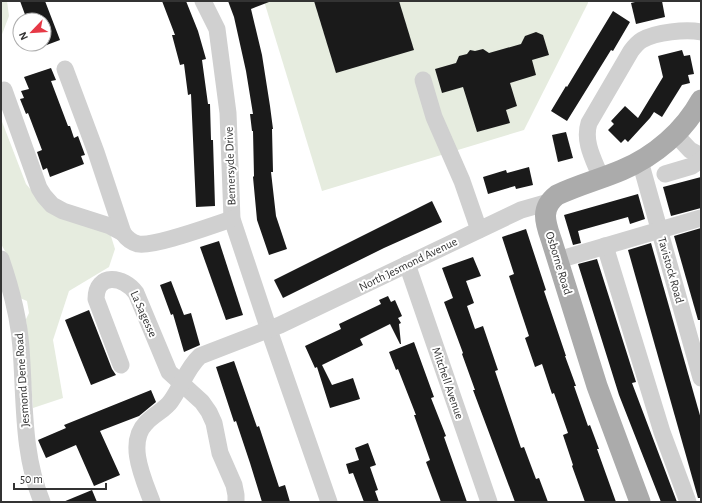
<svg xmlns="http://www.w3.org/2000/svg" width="702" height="503" font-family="'Alegreya Sans',sans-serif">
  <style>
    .green { fill: #e6ecdf }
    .building { fill: #1a1a1a }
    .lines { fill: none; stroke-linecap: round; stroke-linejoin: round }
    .minor { stroke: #d0d0d0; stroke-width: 17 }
    .major { stroke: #ababab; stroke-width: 21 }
    .labels { text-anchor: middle; stroke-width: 4; stroke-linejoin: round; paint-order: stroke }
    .street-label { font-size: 12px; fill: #333; stroke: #fff }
  </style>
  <rect width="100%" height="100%" fill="#fff"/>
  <g class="green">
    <path d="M1,1H7L9,16L1,37Z"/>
    <path d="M264,1H588V3L524,130L322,191Z"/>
    <path d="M1,119L26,184L43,204L110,233L115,249L109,267L69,291L53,340L63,398L33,408L26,319L29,313L27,301L20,298L9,258L1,244Z"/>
  </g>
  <g class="building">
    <path d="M20,1H45L60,40L44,46V20H27Z"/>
    <path d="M162,1H186L198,31L206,59L202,60L208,104H210L211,140H213L215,206L196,207L191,94L188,95L184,64L180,65L172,35H175Z"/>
    <path d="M228,1H268L269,2L251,9L262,55L270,106L273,129H272L273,172H271L276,216L287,249L269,255L257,220L253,177L254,176L253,131H252L250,114H253L246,71L234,17Z"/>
    <path d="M314,1H399L414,50L336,73Z"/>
    <path d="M639,1H662L665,17L636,24L631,3Z"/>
    <path d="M613,11L630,22L613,51L611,50L567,121L551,111L566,86L567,87Z"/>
    <path d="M536,32L543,35L549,55L532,60L536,75L510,83L517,106L506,110L510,123L477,132L463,87L442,93L435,69L456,63L459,56L467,54L470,50L475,51L483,49L489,53L521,44L525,36Z"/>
    <path d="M682,50L684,56L690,55L694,74L688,75L690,83L682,85L662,117L654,112L650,118L628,142L625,139L621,143L608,130L614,124L611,121L625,106L638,118L663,77L658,56Z"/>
    <path d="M51,68L56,80L51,81L68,126H70L74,138L78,136L85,155L81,156L84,164L50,177L47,168L43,170L37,152L42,150L28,113L26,114L20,99L24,98L21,91L29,89L24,77Z"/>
    <path d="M566,132L573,158L558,162L552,135Z"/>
    <path d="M529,167L533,185L516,189L515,186L488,194L483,177L506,170L507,173Z"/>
    <path d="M701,177V208L671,216L663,187Z"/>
    <path d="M638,194L645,219L630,224L628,217L578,231L581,243L573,245L564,215Z"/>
    <path d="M432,201L442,222L384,248L283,298L274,280Z"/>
    <path d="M701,228V320H698L674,236Z"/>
    <path d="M526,229L546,290L544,291L566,356H565L576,386H574L588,426L590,425L599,449H597L616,502H585L572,466L573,465L563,435L568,433L554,393L552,394L542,364L535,367L525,338L529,336L509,276L514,274L502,237Z"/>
    <path d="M219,241L243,315L226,320L200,247Z"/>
    <path d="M651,243L701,419V498H698L628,250Z"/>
    <path d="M473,257L481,276L466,281L474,303L467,306L475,329L483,326L498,370L495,371L521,448L524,447L536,479L539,478L548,502H515L473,390H475L462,354L463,353L444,302L453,298L442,268Z"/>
    <path d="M597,259L636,382L632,383L677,502H661L619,395L578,264Z"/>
    <path d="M171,281L184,315L191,313L200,345L184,352L173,314L171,315L160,285Z"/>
    <path d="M388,296L391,302L395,300L402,316L398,318L401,323L399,324L401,344H400L390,324L360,339L363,345L322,365L332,385L353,378L360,399L330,408L317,367L315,368L305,346L341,329L339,324L381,304L379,300Z"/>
    <path d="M89,310L112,369L116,375L91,385L65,320Z"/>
    <path d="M414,342L434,397L431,398L446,436L444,437L467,502H441L426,462L430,460L414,415H416L398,369L396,370L389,352Z"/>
    <path d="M234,361L257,427L259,426L279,487L285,485L290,502H262L250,463L236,421L234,422L216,367Z"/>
    <path d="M151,390L156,402L139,416L100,431L120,475L94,486L76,445L46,458L38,440L66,428L64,425Z"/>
    <path d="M368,443L376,465L370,467L378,490L375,491L379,502H364L353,473L349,474L346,464L359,460L355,448Z"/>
    <path d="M92,490L97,502H63Z"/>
  </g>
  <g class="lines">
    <g class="minor">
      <path d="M203,1L217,29L228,113L232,219L269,330L329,502"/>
      <path d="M65,69L96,152L123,233C127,239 131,242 138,244C155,247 213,225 232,219"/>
      <path d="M423,80L434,117L462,181L479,230"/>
      <path d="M4,90L39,188L44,196L52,205L63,211L110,226L123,233"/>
      <path d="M675,134L690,150L701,156"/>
      <path d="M640,161L701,378"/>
      <path d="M665,174L692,166L701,160"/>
      <path d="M601,178C594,160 583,142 589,123L631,51C634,47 637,43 642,40C656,32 686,29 701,32"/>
      <path d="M605,246L662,432L688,502"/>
      <path d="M1,259C11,288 19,318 21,348C25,401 22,453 42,502"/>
      <path d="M558,260L701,218"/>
      <path d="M407,264L489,502"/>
      <path d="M121,365L96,299C96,272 124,276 136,293L169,372L202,402L209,412L214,423L220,453L234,485L236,495V502"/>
      <path d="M152,502C144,480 126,443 146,423C154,414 165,410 171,401C182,386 186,369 200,356L280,325L521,210L549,202"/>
    </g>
    <path class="major" d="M640,502L597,386L552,242C546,224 539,209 557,195C578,185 601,179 622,170C655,156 684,131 701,100"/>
  </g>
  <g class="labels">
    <g class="street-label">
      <text transform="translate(230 166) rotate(-92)" y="4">Bemersyde Drive</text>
      <text transform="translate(559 263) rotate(73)" y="4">Osborne Road</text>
      <text transform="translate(408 264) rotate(-26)" y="4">North Jesmond Avenue</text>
      <text transform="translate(671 270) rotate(74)" y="4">Tavistock Road</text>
      <text transform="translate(144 314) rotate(66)" y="4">La Sagesse</text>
      <text transform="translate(22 380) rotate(-94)" y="4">Jesmond Dene Road</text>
      <text transform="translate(448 383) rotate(71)" y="4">Mitchell Avenue</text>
    </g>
  </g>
  <rect width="702" height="503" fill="none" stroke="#333333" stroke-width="4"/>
  <g transform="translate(32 32) rotate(245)"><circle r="19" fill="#ffffff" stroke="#adadad"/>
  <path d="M0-3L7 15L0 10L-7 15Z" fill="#e63946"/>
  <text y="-6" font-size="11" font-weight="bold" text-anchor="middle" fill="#333333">N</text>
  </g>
  <path d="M14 483v6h92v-6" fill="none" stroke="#333333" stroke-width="2"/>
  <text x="20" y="483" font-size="12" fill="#333333" stroke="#ffffff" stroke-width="3" paint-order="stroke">50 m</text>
</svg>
